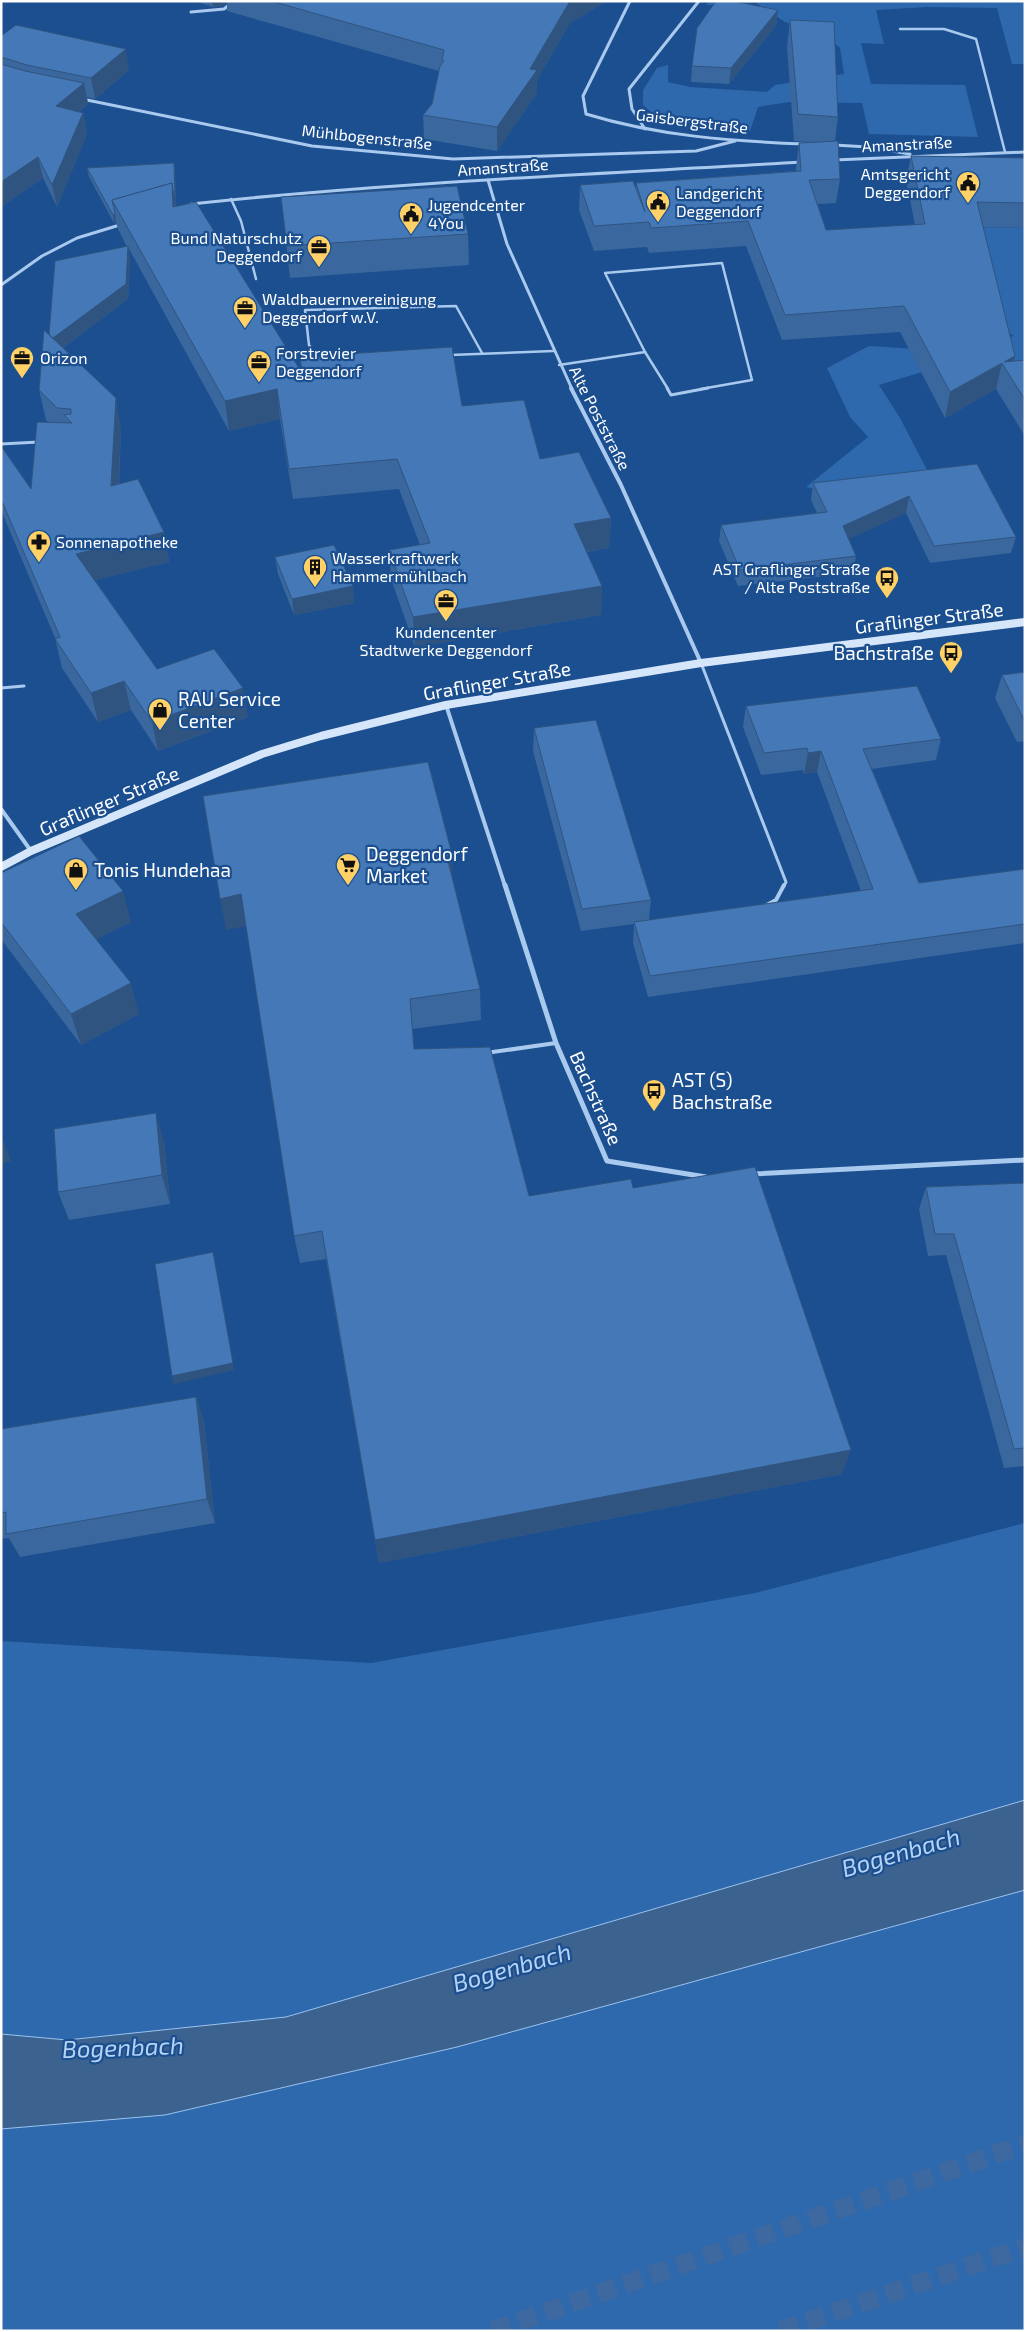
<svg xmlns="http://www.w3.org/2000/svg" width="1026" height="2332" font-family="'Exo 2',sans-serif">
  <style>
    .green { fill: #2e69ad }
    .water { fill: #3c6290; stroke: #9cc4f0 }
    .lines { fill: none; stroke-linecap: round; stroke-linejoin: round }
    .highway-tunnel { stroke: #3d69a0; stroke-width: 19; stroke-dasharray: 19 9; stroke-linecap: butt }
    .lane-far2 { stroke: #a9c9ee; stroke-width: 2.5 }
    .lane-far1 { stroke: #a9c9ee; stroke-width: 3 }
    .lane { stroke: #a9c9ee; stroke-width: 4 }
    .street-far2 { stroke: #a9c9ee; stroke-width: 3 }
    .street-far1 { stroke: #a9c9ee; stroke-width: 4 }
    .street { stroke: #a9c9ee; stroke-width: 5 }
    .secondary { stroke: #d6e6fa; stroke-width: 8 }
    .wall { fill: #3a679d }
    .shaded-wall { fill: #305480 }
    .building { fill: #4478b7; stroke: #305480 }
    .labels { text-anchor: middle; stroke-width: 4.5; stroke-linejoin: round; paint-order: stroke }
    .far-street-label { font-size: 16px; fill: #fff; stroke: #1b4f8f }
    .far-poi-label { font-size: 16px; fill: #fff; stroke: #1b4f8f; text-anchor: start }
    .street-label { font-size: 19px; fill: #fff; stroke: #1b4f8f }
    .poi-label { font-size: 19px; fill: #fff; stroke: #1b4f8f; text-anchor: start }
    .near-water-label { font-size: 24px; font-style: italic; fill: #b5d3f5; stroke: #1b4f8f }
  </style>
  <rect width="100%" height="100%" fill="#1b4f8f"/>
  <g class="green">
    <path d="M710,1H1025V64H1012L997,8L927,7L876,10L884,44L861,43L871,84L965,85L978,137L869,134L862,103L789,102L758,107L750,131L713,128L657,117L643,105V90L657,68L668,65V82L690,87L767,92L775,85L844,74L840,48L823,34L785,22L756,3L706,5Z"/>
    <path d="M972,227L1025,228V362L949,364L879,385L900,418L938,491L823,490L806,487L868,437L850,417L827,368L869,346L950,351L1014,336L995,325Z"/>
    <path d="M1025,1523V1800L286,2017L67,2040L1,2034V1641L371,1663L755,1593Z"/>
    <path d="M1025,1890V2331H1V2129L165,2115L457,2047Z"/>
  </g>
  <path class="water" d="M1025,1800V1890L457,2047L165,2115L1,2129V2034L67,2040L286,2017Z"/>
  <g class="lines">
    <g class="highway-tunnel">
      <path d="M492,2331L1025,2144"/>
      <path d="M780,2331L1025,2247"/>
    </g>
    <g class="lane-far2">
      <path d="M900,29H944L976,39L1005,152"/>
      <path d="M231,199L241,221L256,279"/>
      <path d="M645,352L668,389"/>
      <path d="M645,352L605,273L722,263L752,380L701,389"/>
      <path d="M450,355L553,351"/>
      <path d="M318,360L309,345L305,310L456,306L482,353"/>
      <path d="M559,365L645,352"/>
    </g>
    <g class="lane-far1">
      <path d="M667,388L671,395L708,388"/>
      <path d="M1,444L39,442"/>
      <path d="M701,663L786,882L784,886"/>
      <path d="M1,688L24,686"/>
    </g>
    <g class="lane">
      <path d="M765,906L776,900L784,885"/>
      <path d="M486,1053L556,1043"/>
    </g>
    <g class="street-far2">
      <path d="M630,1L583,96L586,114C658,136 730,141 805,144"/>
      <path d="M191,12L224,9L234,1"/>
      <path d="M82,99L312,146L453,159L696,151L735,141"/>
      <path d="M645,129L632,109L629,89L699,1"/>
      <path d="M834,145L868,147L910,154"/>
      <path d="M834,160L1025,152"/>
      <path d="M488,180L507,244L572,389"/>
      <path d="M191,204C394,182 599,174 803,162"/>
      <path d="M1,285L42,256L77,238L123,224"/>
    </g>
    <g class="street-far1">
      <path d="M571,388L621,485L701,663"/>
      <path d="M446,705L505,886"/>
      <path d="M1,809L31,851"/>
    </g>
    <g class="street">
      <path d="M505,885L556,1043L607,1161L706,1177"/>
      <path d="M752,1174L1025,1160"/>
    </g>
    <path class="secondary" d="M1,867L31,851L262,754L321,736L446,705L701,663L1025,622"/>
  </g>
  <g class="wall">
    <path d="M195,1H607L570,23L537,80V93L497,151L424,139L423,115L432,104L439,71L227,11V3L223,6L213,7Z"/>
    <path d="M778,10L776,26L729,84L691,82L692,66Z"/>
    <path d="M790,20L838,117L835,141L840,179L836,203L818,204L826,230L915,225L906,180L911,156L1025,158V228L983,227L1015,356L1014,361L1025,360V436L996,389L945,418L900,332L782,340L746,246L649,253L647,247L594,251L579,210L580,185L636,189V183L796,171V167L799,143L810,142L794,141L787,47Z"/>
    <path d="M1,36L129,70L95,99L87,97L88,104L79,112L83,113L87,134L57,207L43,178L1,207Z"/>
    <path d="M174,163L175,172L176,206L302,372L462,406L540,459L611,518L609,548L587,552L602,586L601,615L415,647L391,579L389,550L420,545L399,489L293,499L280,419L229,431L128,247L130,261L128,299L63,348L121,428L119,484L164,532L169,562L95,580L157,669L248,717L158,751L131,710L98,722L62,668L55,638L1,510V446L31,489L48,422L46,420L39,390L49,334L127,247L118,229L116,223H114L89,177L87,168Z"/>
    <path d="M281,197L468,234L469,265L290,278Z"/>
    <path d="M977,464L1016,537L1011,553L930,563L906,513L848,539L856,556L853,573L738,586L719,541L721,525L817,513L811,500L813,483Z"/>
    <path d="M275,557L353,586L354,603L294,615L278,574Z"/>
    <path d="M1025,672V741L1017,742L995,698L1002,675Z"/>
    <path d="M746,706L941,739L936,760L872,769L919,883L1025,869V943L648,997L633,943L634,924L581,931L533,751L534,728L651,900L649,920L861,891L817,772L804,774L803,770L761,775L743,727Z"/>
    <path d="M1,873L131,922L96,939L139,1014L81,1045L1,939Z"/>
    <path d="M453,883L480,989L481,1020L412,1029L414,1049L529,1196L633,1188L842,1474L379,1563L326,1259L300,1263L294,1236L246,926L226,930Z"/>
    <path d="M164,1142L170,1204L69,1220L58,1192Z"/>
    <path d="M1025,1183V1466L1004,1468L946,1255L928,1256L919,1209L926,1187Z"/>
    <path d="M196,1397L204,1422L215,1523L20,1557L9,1538L1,1539V1429Z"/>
  </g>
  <g class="shaded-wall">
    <path d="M212,1H226L227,3L223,6L213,7Z"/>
    <path d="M570,1H607L570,23L537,80V93L497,151V127L530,69Z"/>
    <path d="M778,10L776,26L729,84L731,68Z"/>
    <path d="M126,49L129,70L95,99L91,78Z"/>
    <path d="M84,83L88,104L60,127L56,106Z"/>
    <path d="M83,113L87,134L57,207L52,185Z"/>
    <path d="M38,157L43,178L1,207V182Z"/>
    <path d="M174,163L175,172L176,205H175L177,236L173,206L172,183Z"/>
    <path d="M115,214L116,223H114L113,215Z"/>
    <path d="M128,246L130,261L128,299L51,357L48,342Z"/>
    <path d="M1015,356L1010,377L1004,362Z"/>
    <path d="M1002,363L996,389L945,418L950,392Z"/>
    <path d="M277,389L280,419L229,431L225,401Z"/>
    <path d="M116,398L121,428L117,515L111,486Z"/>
    <path d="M909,496L906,513L840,543L843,526Z"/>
    <path d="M611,518L609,548L573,554L574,524Z"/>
    <path d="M164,532L169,562L83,583L76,554Z"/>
    <path d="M353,586L354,603L294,615L292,599Z"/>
    <path d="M602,586L601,615L415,647L413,617Z"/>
    <path d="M124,681L131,710L98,722L91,693Z"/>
    <path d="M243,688L248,717L158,751L152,722Z"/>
    <path d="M821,751L817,772L804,774L808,753Z"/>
    <path d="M452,854L453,886L447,857Z"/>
    <path d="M123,891L131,922L85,945L76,914Z"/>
    <path d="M241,894L247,926L226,930L220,899Z"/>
    <path d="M131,983L139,1014L81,1045L71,1014Z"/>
    <path d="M156,1113L164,1142L170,1204L162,1175Z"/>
    <path d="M1,1135L11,1161L1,1164Z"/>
    <path d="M213,1252L234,1370L174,1384L172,1376Z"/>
    <path d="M196,1397L204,1422L215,1523L207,1499Z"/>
    <path d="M851,1450L842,1474L379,1563L375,1540Z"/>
  </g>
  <g class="building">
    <path d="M271,1H570L530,69L537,70L497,127L423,115L432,104L440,66L444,61L442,60L444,50Z"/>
    <path d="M716,1H733L778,10L731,68L692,66L697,28Z"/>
    <path d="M790,20L834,22L838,117L798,114Z"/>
    <path d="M16,25L126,49L91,78L27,65L1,57V36Z"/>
    <path d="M1,64L25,71L84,83L56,106L83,113L52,185L38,157L1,182Z"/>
    <path d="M838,141L840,179L809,180L826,230L925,224L911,156L1025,158V203L977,202L1015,356L1004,362L1025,360V400L1002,363L950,392L904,306L785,315L748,221L651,228L649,222L594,226L580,185L633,181L645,212L636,183L801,171L799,143Z"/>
    <path d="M174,163L175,196H174L172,183L112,200L115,214L113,215L87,168Z"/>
    <path d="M172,183L173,207L196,202L302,373L300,357L452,347L462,406L524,400L540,459L579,452L611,518L574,524L602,586L413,617L389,550L430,543L397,459L289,469L277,389L225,401L112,200Z"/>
    <path d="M457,186L468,234L287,246L281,197Z"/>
    <path d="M128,246L126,284L53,338L49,334L55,261Z"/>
    <path d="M44,330L116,398L111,486L138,479L164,532L76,554L157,669L214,649L243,688L152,722L124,681L91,693L55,639L60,637L1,499V446L31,489L37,422L72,423L64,415L71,414V409L57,408L39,390Z"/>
    <path d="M977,464L1016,537L934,546L909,496L843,526L856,556L740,570L721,525L827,512L813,483Z"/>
    <path d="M334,545L353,586L292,599L275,557Z"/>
    <path d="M1025,672V719L1024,720L1002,675Z"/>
    <path d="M917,686L941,739L863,749L919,883L1025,869V924L650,976L634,922L873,889L821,751L808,753L807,748L764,753L746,706Z"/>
    <path d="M596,720L651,900L582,909L534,728Z"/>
    <path d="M428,762L452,854L447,857L480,989L410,999L414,1049L490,1047L529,1196L631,1179L633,1188L755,1167L851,1450L375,1540L322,1231L294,1236L241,894L220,899L203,796Z"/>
    <path d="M79,836L123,891L76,914L131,983L71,1014L1,922V873Z"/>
    <path d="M156,1113L162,1175L58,1192L54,1129Z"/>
    <path d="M1025,1183V1448L1014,1449L954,1234H935L926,1187Z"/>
    <path d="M213,1252L233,1363L172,1376L155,1264Z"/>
    <path d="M196,1397L207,1499L6,1534V1512L1,1513V1429Z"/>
  </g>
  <defs>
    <g id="civic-pin" transform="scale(1.25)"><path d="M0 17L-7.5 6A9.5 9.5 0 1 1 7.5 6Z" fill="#ffd166" stroke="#1b4f8f"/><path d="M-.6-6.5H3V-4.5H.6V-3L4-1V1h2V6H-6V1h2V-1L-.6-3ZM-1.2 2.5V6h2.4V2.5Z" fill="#111"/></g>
    <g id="office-pin" transform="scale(1.25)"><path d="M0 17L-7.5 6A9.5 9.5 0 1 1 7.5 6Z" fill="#ffd166" stroke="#1b4f8f"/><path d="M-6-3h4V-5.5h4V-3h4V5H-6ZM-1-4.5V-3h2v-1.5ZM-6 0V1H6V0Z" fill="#111"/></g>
    <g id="pharmacy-pin" transform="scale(1.25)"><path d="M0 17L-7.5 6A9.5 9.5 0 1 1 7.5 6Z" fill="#ffd166" stroke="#1b4f8f"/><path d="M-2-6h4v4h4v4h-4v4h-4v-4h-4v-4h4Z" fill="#111"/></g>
    <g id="building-pin" transform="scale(1.25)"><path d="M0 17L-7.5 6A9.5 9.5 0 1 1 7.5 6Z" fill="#ffd166" stroke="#1b4f8f"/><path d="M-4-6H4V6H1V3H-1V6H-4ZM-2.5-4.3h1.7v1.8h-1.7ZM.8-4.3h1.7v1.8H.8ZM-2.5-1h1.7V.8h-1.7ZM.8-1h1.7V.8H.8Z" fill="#111"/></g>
    <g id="bus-pin" transform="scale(1.25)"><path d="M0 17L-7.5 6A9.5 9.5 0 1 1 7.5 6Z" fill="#ffd166" stroke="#1b4f8f"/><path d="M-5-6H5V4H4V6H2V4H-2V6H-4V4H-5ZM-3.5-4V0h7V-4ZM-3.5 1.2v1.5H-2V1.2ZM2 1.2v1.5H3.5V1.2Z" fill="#111"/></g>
    <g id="shop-pin" transform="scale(1.25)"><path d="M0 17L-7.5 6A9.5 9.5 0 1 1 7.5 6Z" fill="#ffd166" stroke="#1b4f8f"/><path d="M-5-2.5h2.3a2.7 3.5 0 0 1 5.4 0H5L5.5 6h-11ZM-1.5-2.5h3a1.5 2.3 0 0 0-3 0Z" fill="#111"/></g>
    <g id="supermarket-pin" transform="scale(1.25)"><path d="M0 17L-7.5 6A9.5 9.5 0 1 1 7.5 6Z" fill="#ffd166" stroke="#1b4f8f"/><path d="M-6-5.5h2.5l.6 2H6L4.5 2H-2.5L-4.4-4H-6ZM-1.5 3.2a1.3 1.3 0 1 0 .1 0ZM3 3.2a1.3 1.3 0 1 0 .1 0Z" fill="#111"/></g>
  </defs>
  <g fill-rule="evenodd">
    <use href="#civic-pin" x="968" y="183"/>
    <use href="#civic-pin" x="658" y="202"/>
    <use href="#civic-pin" x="411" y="214"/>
    <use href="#office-pin" x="319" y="247"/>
    <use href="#office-pin" x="245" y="308"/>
    <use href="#office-pin" x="22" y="358"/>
    <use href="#office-pin" x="259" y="362"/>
    <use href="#pharmacy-pin" x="39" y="542"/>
    <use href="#building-pin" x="315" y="567"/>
    <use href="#bus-pin" x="887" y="578"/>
    <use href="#office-pin" x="446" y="601"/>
    <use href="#bus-pin" x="951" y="653"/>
    <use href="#shop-pin" x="160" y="710"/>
    <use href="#supermarket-pin" x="348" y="865"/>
    <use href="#shop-pin" x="76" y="870"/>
    <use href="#bus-pin" x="654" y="1091"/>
  </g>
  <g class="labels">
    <g class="far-street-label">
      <text transform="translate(692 121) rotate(7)" y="6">Gaisbergstraße</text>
      <text transform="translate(367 137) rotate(6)" y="6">Mühlbogenstraße</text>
      <text transform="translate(907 144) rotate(-3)" y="6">Amanstraße</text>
      <text transform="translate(503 167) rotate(-4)" y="6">Amanstraße</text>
      <text transform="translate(600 418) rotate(63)" y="6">Alte Poststraße</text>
    </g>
    <g class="far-poi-label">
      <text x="950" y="180" text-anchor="end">Amtsgericht<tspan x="950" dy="18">Deggendorf</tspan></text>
      <text x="676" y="199">Landgericht<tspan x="676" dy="18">Deggendorf</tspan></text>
      <text x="428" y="211">Jugendcenter<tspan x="428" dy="18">4You</tspan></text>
      <text x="302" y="244" text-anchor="end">Bund Naturschutz<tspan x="302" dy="18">Deggendorf</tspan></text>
      <text x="262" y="305">Waldbauernvereinigung<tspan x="262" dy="18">Deggendorf w.V.</tspan></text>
      <text x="276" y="359">Forstrevier<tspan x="276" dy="18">Deggendorf</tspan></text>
      <text x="40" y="364">Orizon</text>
      <text x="56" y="548">Sonnenapotheke</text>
      <text x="332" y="564">Wasserkraftwerk<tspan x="332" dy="18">Hammermühlbach</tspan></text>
      <text x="870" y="575" text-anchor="end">AST Graflinger Straße<tspan x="870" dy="18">/ Alte Poststraße</tspan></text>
      <text x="446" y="638" text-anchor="middle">Kundencenter<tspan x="446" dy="18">Stadtwerke Deggendorf</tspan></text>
    </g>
    <g class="street-label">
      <text transform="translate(929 618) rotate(-7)" y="7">Graflinger Straße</text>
      <text transform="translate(497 681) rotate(-10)" y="7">Graflinger Straße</text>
      <text transform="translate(109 801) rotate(-23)" y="7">Graflinger Straße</text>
      <text transform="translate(596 1098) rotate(66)" y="7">Bachstraße</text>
    </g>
    <g class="poi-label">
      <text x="934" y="660" text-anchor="end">Bachstraße</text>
      <text x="178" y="706">RAU Service<tspan x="178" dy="22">Center</tspan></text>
      <text x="366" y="861">Deggendorf<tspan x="366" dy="22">Market</tspan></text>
      <text x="94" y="877">Tonis Hundehaa</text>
      <text x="672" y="1087">AST (S)<tspan x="672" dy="22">Bachstraße</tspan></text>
    </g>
    <g class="near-water-label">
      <text transform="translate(901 1853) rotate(-16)" y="8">Bogenbach</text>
      <text transform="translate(512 1968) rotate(-16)" y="8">Bogenbach</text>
      <text transform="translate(123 2048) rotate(-2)" y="8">Bogenbach</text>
    </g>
  </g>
  <rect width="1026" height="2332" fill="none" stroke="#ffffff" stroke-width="5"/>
</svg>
